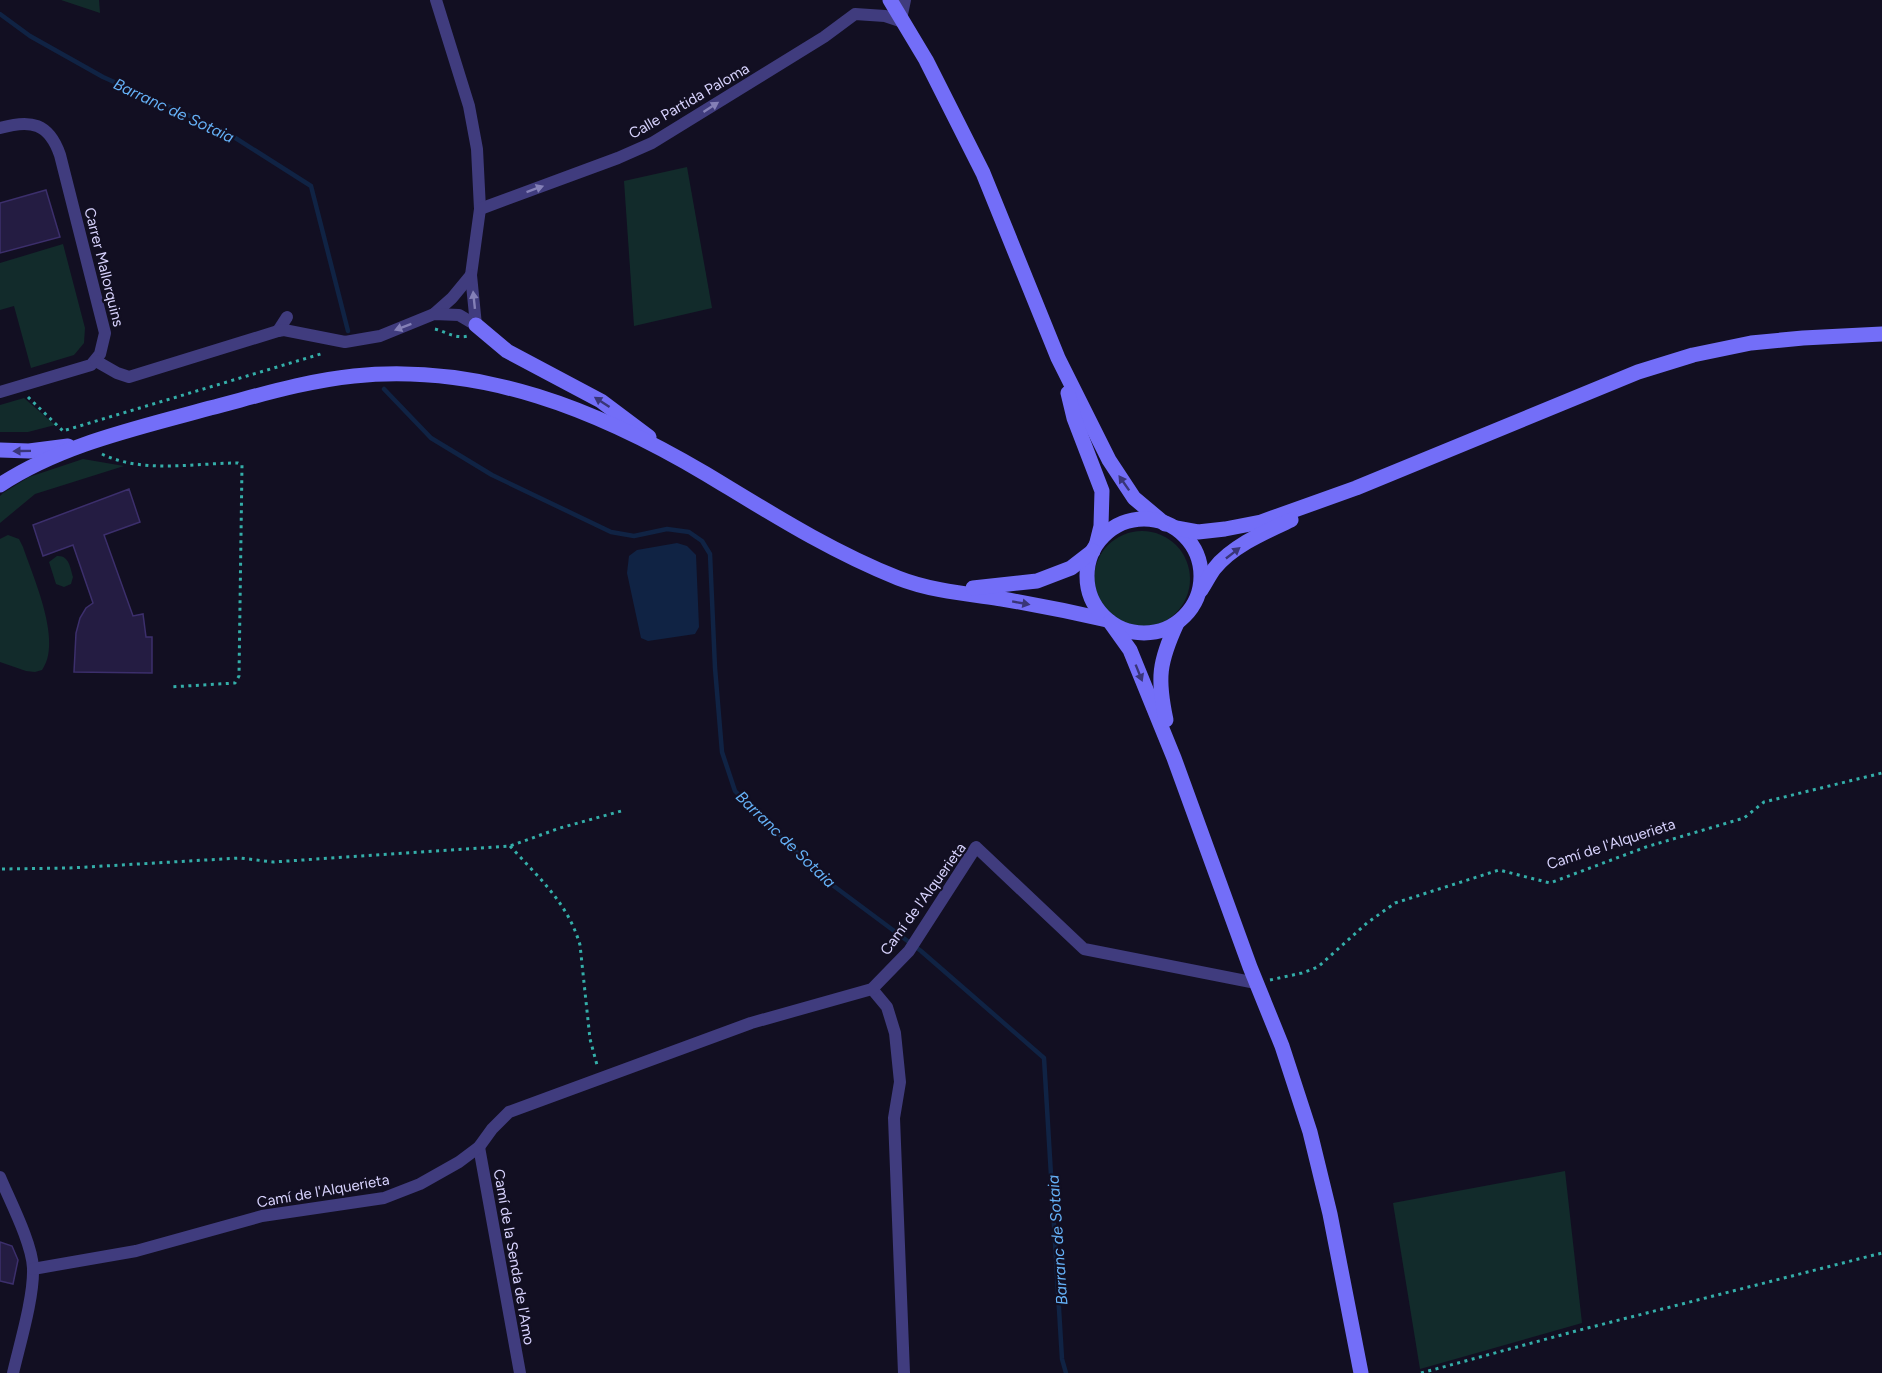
<svg xmlns="http://www.w3.org/2000/svg" width="1882" height="1373" font-family="Figtree,sans-serif">
  <style>
    .green { fill: #122b2b }
    .water { fill: #102344 }
    .lines { fill: none; stroke-linecap: round; stroke-linejoin: round }
    .stream { stroke: #102344; stroke-width: 4.5 }
    .building { fill: #241c42; stroke: #3c2f6c; stroke-width: 1.5 }
    .path { stroke: #34aea9; stroke-width: 3; stroke-dasharray: 3 4.5; stroke-linecap: butt }
    .street { stroke: #403c7e; stroke-width: 12 }
    .secondary { stroke: #736ef8; stroke-width: 15 }
    .oneway { fill: #8480b7 }
    .oneway2 { fill: #393578 }
    .labels { text-anchor: middle; stroke-width: 4.5; stroke-linejoin: round; paint-order: stroke }
    .street-label { font-size: 15px; fill: #d7d2fd; stroke: #120f22 }
    .water-label { font-size: 16px; font-style: italic; fill: #65b1f7; stroke: #120f22 }
  </style>
  <rect width="100%" height="100%" fill="#120f22"/>
  <g class="green">
    <path d="M61,0H99L100,13Z"/>
    <path d="M687,167L712,308L634,326L624,181Z"/>
    <path d="M63,244L85,328L84,343L74,355L31,368L14,306L0,310V263Z"/>
    <path d="M24,398L55,425L28,432H0V405Z"/>
    <path d="M83,459L124,466L35,494L0,523V496L3,493L29,477Z"/>
    <circle cx="1142" cy="579" r="48"/>
    <path d="M8,535L19,539L23,547C33,577 63,642 42,670L35,672L26,671L0,662V539Z"/>
    <path d="M57,556C69,555 70,567 73,577L71,584L64,587L56,584L49,562Z"/>
    <path d="M1565,1171L1582,1323L1420,1369L1393,1203Z"/>
  </g>
  <path class="water" d="M677,543L687,546L696,555L699,627L695,634L648,641L641,638L627,573L629,556L637,550Z"/>
  <g class="lines">
    <g class="stream">
      <path d="M0,14L30,36L103,77L226,132L311,186L348,331"/>
      <path d="M384,389L431,438L492,475L611,532L634,536L667,529L689,532L702,541L710,554L715,668L722,752L735,791L823,878L921,951L1044,1058L1062,1359L1066,1373"/>
    </g>
  </g>
  <g class="building">
    <path d="M46,190L60,237L0,253V203Z"/>
    <path d="M129,489L140,522L104,535L133,616L143,614L146,637H152V673L74,672L76,633L80,618L86,608L93,603L73,545L43,556L33,525Z"/>
    <path d="M0,1242L12,1246L18,1260L13,1284L0,1281Z"/>
  </g>
  <g class="lines">
    <g class="path">
      <path d="M435,329C447,332 455,339 468,336"/>
      <path d="M28,397L63,431"/>
      <path d="M66,430L324,353"/>
      <path d="M102,454C143,474 194,463 238,463L242,465L239,676L235,683L170,687"/>
      <path d="M510,846C538,877 568,903 580,945L590,1039L597,1065"/>
      <path d="M2,869L70,868L240,858L273,862L510,846L560,828L625,810"/>
      <path d="M1270,980L1302,973L1318,967L1367,923L1395,903L1499,870L1550,883L1646,847L1744,818L1764,802L1882,773"/>
      <path d="M1421,1373L1576,1331L1882,1253"/>
    </g>
    <g class="street">
      <path d="M436,0L469,106L477,149L480,209L471,275L476,325"/>
      <path d="M901,19L905,0"/>
      <path d="M0,128C31,119 49,123 60,155L105,333L100,354L91,365L0,392"/>
      <path d="M480,209L618,158L652,143L824,37L855,14L885,16L903,22"/>
      <path d="M434,314L452,298L471,275"/>
      <path d="M278,331L287,317"/>
      <path d="M96,361L117,373L129,377L278,331L284,330L345,342L380,336L434,314L459,315L476,325"/>
      <path d="M872,989L887,1007L895,1033L900,1082L894,1118L904,1373"/>
      <path d="M479,1147L520,1373"/>
      <path d="M0,1177C10,1201 32,1243 33,1268C34,1297 20,1343 13,1373"/>
      <path d="M33,1269L136,1251L262,1216L384,1198L420,1184L459,1162L479,1147L492,1129L509,1112L751,1023L872,989L909,951L976,847L1084,949L1256,983"/>
    </g>
    <g class="secondary">
      <path d="M890,0L926,60L983,173L1058,358L1109,460L1134,498L1165,524"/>
      <path d="M476,325L507,351L601,401L649,437"/>
      <path d="M1068,393L1074,418L1102,491L1101,526L1097,542"/>
      <path d="M0,450L29,451L68,446"/>
      <path d="M0,485C62,444 139,428 210,408C257,396 305,381 354,376C482,363 598,410 706,474C769,512 830,551 898,578C931,591 968,594 1002,599C1037,605 1072,612 1107,620"/>
      <circle cx="1144" cy="576" r="57"/>
      <path d="M1176,528L1198,532L1225,529L1261,522L1356,488L1638,372L1693,355L1751,343L1803,338L1882,334"/>
      <path d="M973,588L1037,581L1071,568L1093,551"/>
      <path d="M1201,590C1205,584 1209,576 1214,569C1232,546 1265,532 1291,520"/>
      <path d="M1110,622L1130,650L1174,758L1250,967L1282,1046L1310,1132L1330,1214L1361,1373"/>
      <path d="M1166,720C1157,678 1159,662 1177,623"/>
    </g>
  </g>
  <defs><path id="oneway-solid" d="M-6-.8H1V-3.2L6.5 0L1 3.2V.8H-6Z" transform="scale(1.5)"/></defs>
  <g class="oneway">
    <use href="#oneway-solid" transform="translate(711 107) rotate(-33)"/>
    <use href="#oneway-solid" transform="translate(535 189) rotate(-20)"/>
    <use href="#oneway-solid" transform="translate(474 300) rotate(-96)"/>
    <use href="#oneway-solid" transform="translate(403 327) rotate(159)"/>
  </g>
  <g class="oneway2">
    <use href="#oneway-solid" transform="translate(602 402) rotate(-147)"/>
    <use href="#oneway-solid" transform="translate(22 451) rotate(179)"/>
    <use href="#oneway-solid" transform="translate(1124 483) rotate(-125)"/>
    <use href="#oneway-solid" transform="translate(1233 553) rotate(-38)"/>
    <use href="#oneway-solid" transform="translate(1021 603) rotate(10)"/>
    <use href="#oneway-solid" transform="translate(1139 673) rotate(68)"/>
  </g>
  <g class="labels">
    <g class="street-label">
      <text transform="translate(689 101) rotate(-30)" y="5">Calle Partida Paloma</text>
      <text transform="translate(104 267) rotate(76)" y="5">Carrer Mallorquins</text>
      <text transform="translate(1611 844) rotate(-18)" y="5">Camí de l'Alquerieta</text>
      <text transform="translate(923 899) rotate(-54)" y="5">Camí de l'Alquerieta</text>
      <text transform="translate(323 1191) rotate(-10)" y="5">Camí de l'Alquerieta</text>
      <text transform="translate(514 1257) rotate(80)" y="5">Camí de la Senda de l'Amo</text>
    </g>
    <g class="water-label">
      <text transform="translate(174 110) rotate(25)" y="6">Barranc de Sotaia</text>
      <text transform="translate(786 839) rotate(44)" y="6">Barranc de Sotaia</text>
      <text transform="translate(1057 1240) rotate(-94)" y="6">Barranc de Sotaia</text>
    </g>
  </g>
</svg>
